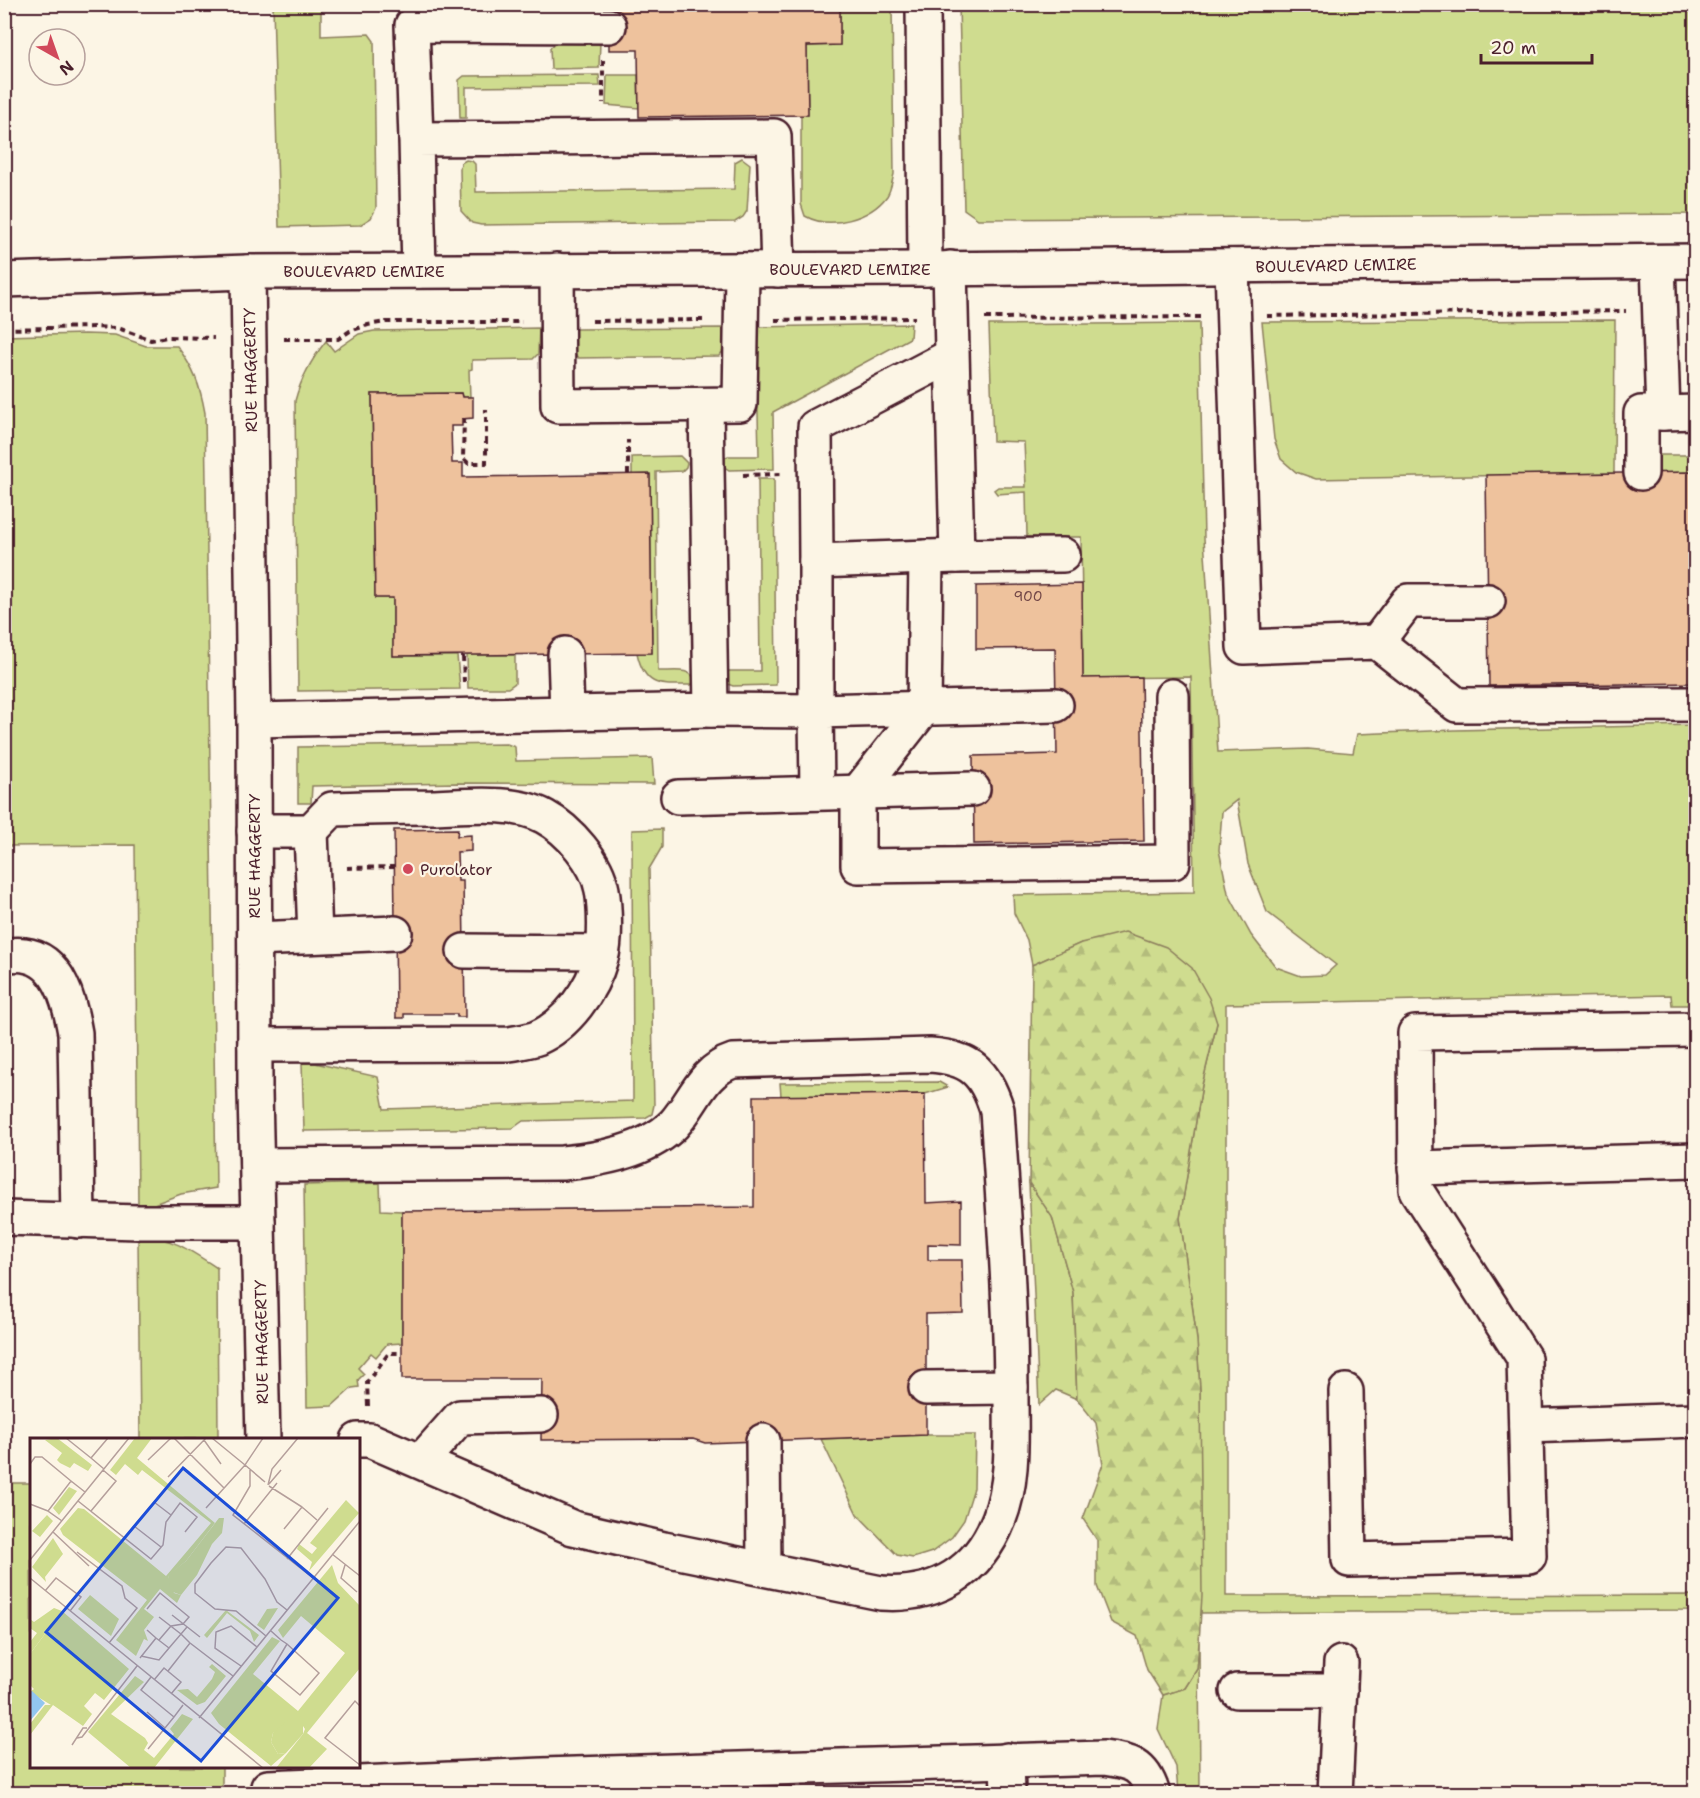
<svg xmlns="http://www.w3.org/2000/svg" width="1700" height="1798" font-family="'Shantell Sans',sans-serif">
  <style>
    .green { fill: #cfdc8f; stroke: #8c7e5d; stroke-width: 1.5; fill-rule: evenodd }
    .forest { fill: url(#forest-firs); stroke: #8c7e5d; stroke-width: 1.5 }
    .building { fill: #eec29d; stroke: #4a1f2b; stroke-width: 1.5 }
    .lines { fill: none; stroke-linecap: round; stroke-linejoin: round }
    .minor-casing { stroke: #4a1f2b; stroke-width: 38 }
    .major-casing { stroke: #4a1f2b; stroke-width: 38 }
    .path { stroke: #4a1f2b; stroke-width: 4; stroke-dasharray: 6 4.5; stroke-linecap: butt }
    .minor { stroke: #fcf5e5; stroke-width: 33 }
    .major { stroke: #fcf5e5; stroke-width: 33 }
    .poi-dot { fill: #d1495b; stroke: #fcf5e5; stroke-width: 2 }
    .labels { text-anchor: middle; stroke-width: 4.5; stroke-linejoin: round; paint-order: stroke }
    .number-label { font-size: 14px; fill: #734848 }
    .street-label { font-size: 16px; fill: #4a1f2b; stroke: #fcf5e5 }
    .poi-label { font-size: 16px; fill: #4a1f2b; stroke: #fcf5e5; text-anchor: start }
    .inset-road { fill: none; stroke: #b59f9b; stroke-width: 1.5 }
    .view { fill: #1d4ed8; fill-opacity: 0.15; stroke: #1d4ed8; stroke-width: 3 }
    .inset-edge { fill: none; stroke: #4a1f2b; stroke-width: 3 }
  </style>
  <defs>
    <pattern id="forest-firs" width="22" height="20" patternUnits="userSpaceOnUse" patternTransform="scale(1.5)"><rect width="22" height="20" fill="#cfdc8f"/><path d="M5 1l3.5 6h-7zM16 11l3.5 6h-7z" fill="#b3bc7c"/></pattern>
  </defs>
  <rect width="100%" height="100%" fill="#fcf5e5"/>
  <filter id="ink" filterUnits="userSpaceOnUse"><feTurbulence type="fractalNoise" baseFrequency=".0167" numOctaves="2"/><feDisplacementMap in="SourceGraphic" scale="12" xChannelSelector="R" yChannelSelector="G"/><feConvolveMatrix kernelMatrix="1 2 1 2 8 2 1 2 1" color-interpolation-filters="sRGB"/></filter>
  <g filter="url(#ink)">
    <g class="green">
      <path d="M273,5H321V36L369,34L374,41L376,208L371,218L360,225L279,227Z"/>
      <path d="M609,5V7H479V5Z"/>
      <path d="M840,5H892L894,174C892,181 891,190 887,196C870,219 830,230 805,216L801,204V115H808L807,46L840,45Z"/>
      <path d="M959,5H1695V214L978,219L964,209Z"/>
      <path d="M600,42L599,68L551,69L550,48L556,43Z"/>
      <path d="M599,75L600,86L466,87V118H460L459,80L464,76Z"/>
      <path d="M607,75H638L639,108L606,105Z"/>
      <path d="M742,158L750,164L747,211L743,217L735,222L481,225L472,223L461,211L460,169L461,163L466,160L472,161L475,164L476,192L734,189L735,162Z"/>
      <path d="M1615,320L1614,473L1316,479L1296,472L1281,459L1274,439L1262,322Z"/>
      <path d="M1199,323L1204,538L1218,752L1308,749L1353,753L1357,734L1455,730L1695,725V1005H1672L1671,995L1226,1004V1596L1695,1595V1610L1201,1613L1200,1391L1197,1340L1180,1218L1202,1085L1217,1023L1081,943L1032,965L1027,940L1014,913L1013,895L1194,892L1191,677L1083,678L1081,537H1027L1026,492L997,494L994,490L998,487H1026L1024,442L993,441L989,325ZM1237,800L1248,864L1267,912L1336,965L1325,975L1301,976L1276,967L1251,935L1228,893L1219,850L1222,812Z"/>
      <path d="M911,324L910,338L773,412L774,469L729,470L723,466V459L728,456H759L756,327Z"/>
      <path d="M539,328L538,354L533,359L472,360V369L469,370L470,397H462L461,393L372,394L375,598H393V656H457L460,689L298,691L295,401C301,378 311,360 326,341L334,351L359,334L374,331Z"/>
      <path d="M723,328V351L719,356L578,358L574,353L572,332L576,329Z"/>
      <path d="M85,334L115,335L146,346H177C194,369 200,385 205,413L216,1188L181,1194L154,1204L138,1207L135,845L5,846L4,336Z"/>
      <path d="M1654,455H1695V472L1654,473Z"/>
      <path d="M680,456L687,463L686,467L682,471L656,472L658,671C670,672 691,666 695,681L691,685C660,685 645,688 637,653H652L650,475H632V457Z"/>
      <path d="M758,479H774L776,685L733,686C726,684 725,682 724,675L729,671H760Z"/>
      <path d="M467,655H515V683L508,688H468Z"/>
      <path d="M507,744L515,747L516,761L652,758L654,784L457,783L312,786L311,803H298V747Z"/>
      <path d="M662,829V847L649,869L654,1105L652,1114L645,1118L523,1121L513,1128L304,1131L302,1063H315L378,1077L384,1109L633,1101L632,830Z"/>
      <path d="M939,1082L948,1087L925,1094L781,1096L780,1083Z"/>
      <path d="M380,1183L381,1210L402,1211V1343L387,1344L376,1357L371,1353L358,1368L364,1374L358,1380L359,1387L352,1388L332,1406L307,1407L304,1185Z"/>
      <path d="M1029,1183L1052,1216L1073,1292L1077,1399L1056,1390L1039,1405Z"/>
      <path d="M138,1237C173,1237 188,1249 217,1268L218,1439H140Z"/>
      <path d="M926,1435H975L974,1488L964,1520L952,1537L932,1552L913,1558L897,1555L857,1514L821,1439Z"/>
      <path d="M4,1483H31L32,1766L222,1767V1793H5Z"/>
      <path d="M1199,1642L1200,1793H1178L1176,1767L1158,1729L1163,1695L1185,1688L1197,1669Z"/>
    </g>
    <path class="forest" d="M1125,932L1166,947L1192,968L1209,998L1217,1023L1202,1085L1180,1218L1197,1340L1200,1391L1202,1596L1199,1642L1197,1669L1185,1688L1163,1695L1147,1670L1137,1636L1111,1622L1097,1586V1540L1083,1519L1103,1464L1096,1423L1077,1399L1073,1292L1052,1217L1029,1183L1032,965L1081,943Z"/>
    <g class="building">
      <path d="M609,4H840V45L807,46L808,115L639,117L638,50H609Z"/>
      <path d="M461,393L462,397H473V418L462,419V426H451L452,463H463V477L650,474L652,653L393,656V598H375L372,394Z"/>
      <path d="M1696,472V683L1489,686L1486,475Z"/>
      <path d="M1082,584L1083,678L1141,677L1144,841L974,844L973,756L1057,754L1055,648L976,649V586Z"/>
      <path d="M458,829L457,836L471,835V851L457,852L458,881H463L465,1017H457V1014H404V1018H396L394,830Z"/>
      <path d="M925,1094L926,1203L961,1201V1245L928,1244V1260H962L963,1313L926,1314V1435L705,1443L693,1439L541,1440L542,1379H402V1211L754,1207V1096Z"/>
    </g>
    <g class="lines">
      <g class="minor-casing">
        <g id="minor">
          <path d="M923,4L925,269"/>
          <path d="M416,139L412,25L609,26"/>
          <path d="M1658,262L1663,413L1696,412"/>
          <path d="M1232,266L1244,647L1377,642L1457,705L1696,704"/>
          <path d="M950,268L957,556L1063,555"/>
          <path d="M557,270L558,406L740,404L742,270"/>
          <path d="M419,271L416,139L774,136L778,270"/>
          <path d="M248,272L254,720L255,1092L263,1440"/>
          <path d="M951,356L815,427L816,561L957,556"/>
          <path d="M1641,473V413H1663"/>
          <path d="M926,557L924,708L858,792V866L1173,862L1172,696"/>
          <path d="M1377,642L1408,601H1488"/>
          <path d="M565,654L567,713"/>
          <path d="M711,710L816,711V561"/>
          <path d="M254,720L711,710L706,405"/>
          <path d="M817,793L816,711L1056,705"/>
          <path d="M678,797L973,789"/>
          <path d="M254,831H311L332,809C366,808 399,807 432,807C466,806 515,800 545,817C569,830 597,862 602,890C605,907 606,943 601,958C592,990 567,1025 537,1038C529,1041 519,1042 510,1044L255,1045"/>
          <path d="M311,831L315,936"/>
          <path d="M255,939L395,933"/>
          <path d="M464,951L602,952"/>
          <path d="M4,955C11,955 18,954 24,955C60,959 70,1004 75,1033L78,1221"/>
          <path d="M257,1165L562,1163C597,1160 648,1151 674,1124C694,1102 702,1071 733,1061L930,1055C970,1058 985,1071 997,1110C1003,1205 1011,1301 1011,1397C1011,1437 1014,1481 999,1519C979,1571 937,1597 881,1593L664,1549L573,1528L370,1440H358"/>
          <path d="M1415,1168L1696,1160"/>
          <path d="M4,1218L138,1222H258"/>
          <path d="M926,1388L1011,1387"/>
          <path d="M1346,1391L1349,1560L1529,1556L1524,1358L1416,1190L1415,1033L1696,1029"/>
          <path d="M1526,1426L1696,1420"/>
          <path d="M763,1441L764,1569"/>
          <path d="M421,1461L460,1417L541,1415"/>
          <path d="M1237,1691H1340"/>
          <path d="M1007,1760L1008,1794"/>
          <path d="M268,1787L543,1775L1104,1758C1131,1762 1144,1764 1153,1794"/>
          <path d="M1335,1794L1341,1663"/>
        </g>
      </g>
      <g class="major-casing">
        <path id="major" d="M4,280L248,272L925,269L1696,261"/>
      </g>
      <g class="path">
        <path d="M603,60V103"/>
        <path d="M1267,316L1626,311"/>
        <path d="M985,318L1200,317"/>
        <path d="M775,320L915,318"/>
        <path d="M592,321L705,320"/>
        <path d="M4,329L94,327L118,328L151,340L167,337L214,338"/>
        <path d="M284,339H338L350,331L368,325L386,322H522"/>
        <path d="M464,418L463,458L468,463H486V409"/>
        <path d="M628,475V440"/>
        <path d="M743,475L781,474"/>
        <path d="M463,656L464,682"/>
        <path d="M347,868L394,867"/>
        <path d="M368,1406L367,1382L389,1353H402"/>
      </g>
      <use href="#minor" class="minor"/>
      <use href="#major" class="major"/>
    </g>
  </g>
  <circle class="poi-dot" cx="408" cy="869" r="6"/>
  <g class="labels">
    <g class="number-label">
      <text x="1028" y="601">900</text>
    </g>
    <g class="street-label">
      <text transform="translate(1336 265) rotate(-1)" y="6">BOULEVARD LEMIRE</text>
      <text x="850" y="275">BOULEVARD LEMIRE</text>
      <text x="364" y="277">BOULEVARD LEMIRE</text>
      <text transform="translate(250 370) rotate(-91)" y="6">RUE HAGGERTY</text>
      <text transform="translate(254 856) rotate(-90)" y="6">RUE HAGGERTY</text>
      <text transform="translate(261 1342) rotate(-91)" y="6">RUE HAGGERTY</text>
    </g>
    <g class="poi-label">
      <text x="420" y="875">Purolator</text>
    </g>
  </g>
  <g transform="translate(30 1438)">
    <rect width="330" height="330" fill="#fcf5e5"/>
    <path d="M105,0H122L107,20L185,85L156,123L138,138L144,155L151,157L147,165L130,151L114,171L124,179L114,192L118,203L114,201L106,218L86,202L117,162L33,97L30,91L48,70L54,71L136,138L181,85L112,32L108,37L95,26L86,37L80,32ZM39,49L47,53L29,77L23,70ZM316,62L329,75L279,133L282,124L267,111L269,106L282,116L287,110L280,105ZM17,77L23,83L10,99L2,93ZM23,100L33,116L15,139L16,144L2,129ZM302,127L308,145L330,168V230L316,247L330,258L316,247L277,295L297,311L279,330H246L273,296L275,291L271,285L243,295L241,304L248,316L256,315L241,328L189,286L181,275L242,199L250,203L223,236L268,273L315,215L271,178L253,200L248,192ZM60,157L89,181L81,198L48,171ZM248,170L234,192L227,187L237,171ZM196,172L229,197L224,204L220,193L197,175L177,200L174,197ZM32,173L99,231L74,262L65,255L54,268L62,276L53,288L23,267L0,297V286L15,267H21L0,254L4,251L15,262L0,247V216ZM182,226L196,238L175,264L167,267L147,252L158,251L167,259L182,241L185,234L179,229ZM105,238L114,244L81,276L115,300L118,305L114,312L124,320L144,296L140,291L152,276L163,281L124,330H101L58,294Z" fill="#cfdc8f"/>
    <path d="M27,0L62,27L58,33L44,25L40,30L30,25L27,22L32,15L15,2ZM189,80H194L192,95L182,106L167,137L151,157L140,153L138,137L156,123ZM24,170L32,173L0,216V204L7,195L0,190V181L4,184ZM273,278V296L256,315L248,316L241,304L243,295L258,282Z" fill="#cfdc8f"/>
    <path d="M2,253L15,265L0,283V254Z" fill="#92c6ef"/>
    <path class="inset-road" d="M36,0L61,20M144,0L194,50M182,0L215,27L233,0M174,2L191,26M118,22L141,0M0,26L5,19H12L41,43M74,31L61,20L78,0M220,32V48L203,77L283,140M138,39L176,0M239,46L251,32M238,47L242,31L268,0M239,48L272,69M48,63L121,121L133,107L136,84L150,65L167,79L155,94M124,64L141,77M0,66L18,73M176,70L215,27L235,44L231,41M61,73L86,43L73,32M32,83L18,73L41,43L55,54M214,86L247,45M104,88L131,109M254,91L272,69L287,82M23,94L59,128M47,114L92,148L95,160L107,170L79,205M302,116L330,138M257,121L298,70M0,122L99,0M315,127L311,140L327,154M0,140L233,330M15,153L26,140L51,159L40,173M117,171L130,155L159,179L153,186L141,188L129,202M142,177L170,199M129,179L151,196L157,189M241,193L251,202L257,206L269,217L289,235L270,257L241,233L257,206M236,198L206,173L185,171L165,155V146L181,125L196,109L211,110L235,141L247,164L257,172M139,210L151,196L160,205M111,218L129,222L139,210L126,200M110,220L126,200L117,192M211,228L185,210L186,194L201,188L227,209M138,233L160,205L203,238M121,239L111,252L144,279L153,267M124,242L134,230L151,244L141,256M330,268L325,263L295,300L330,327M117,274L135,290L144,279M169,280L330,83M47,300L52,299L107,228M42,307L53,290H57M118,311L135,290"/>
    <path class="view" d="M153,30L308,160L171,323L16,194Z"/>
    <rect width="330" height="330" class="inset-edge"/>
  </g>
  <rect width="1700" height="1798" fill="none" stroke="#fcf5e5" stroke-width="24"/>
  <rect x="12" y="12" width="1676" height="1774" fill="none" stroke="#4a1f2b" stroke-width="2" filter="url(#ink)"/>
  <g transform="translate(57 57) rotate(140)"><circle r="28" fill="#fcf5e5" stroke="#b59f9b" stroke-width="1.5"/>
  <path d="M0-4.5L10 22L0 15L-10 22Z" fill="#d1495b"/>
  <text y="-9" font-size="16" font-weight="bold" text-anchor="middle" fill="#4a1f2b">N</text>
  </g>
  <path d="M1481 54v9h111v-9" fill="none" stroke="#4a1f2b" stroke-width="3"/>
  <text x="1490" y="54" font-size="18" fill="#4a1f2b" stroke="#fcf5e5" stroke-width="4.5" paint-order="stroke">20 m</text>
</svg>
